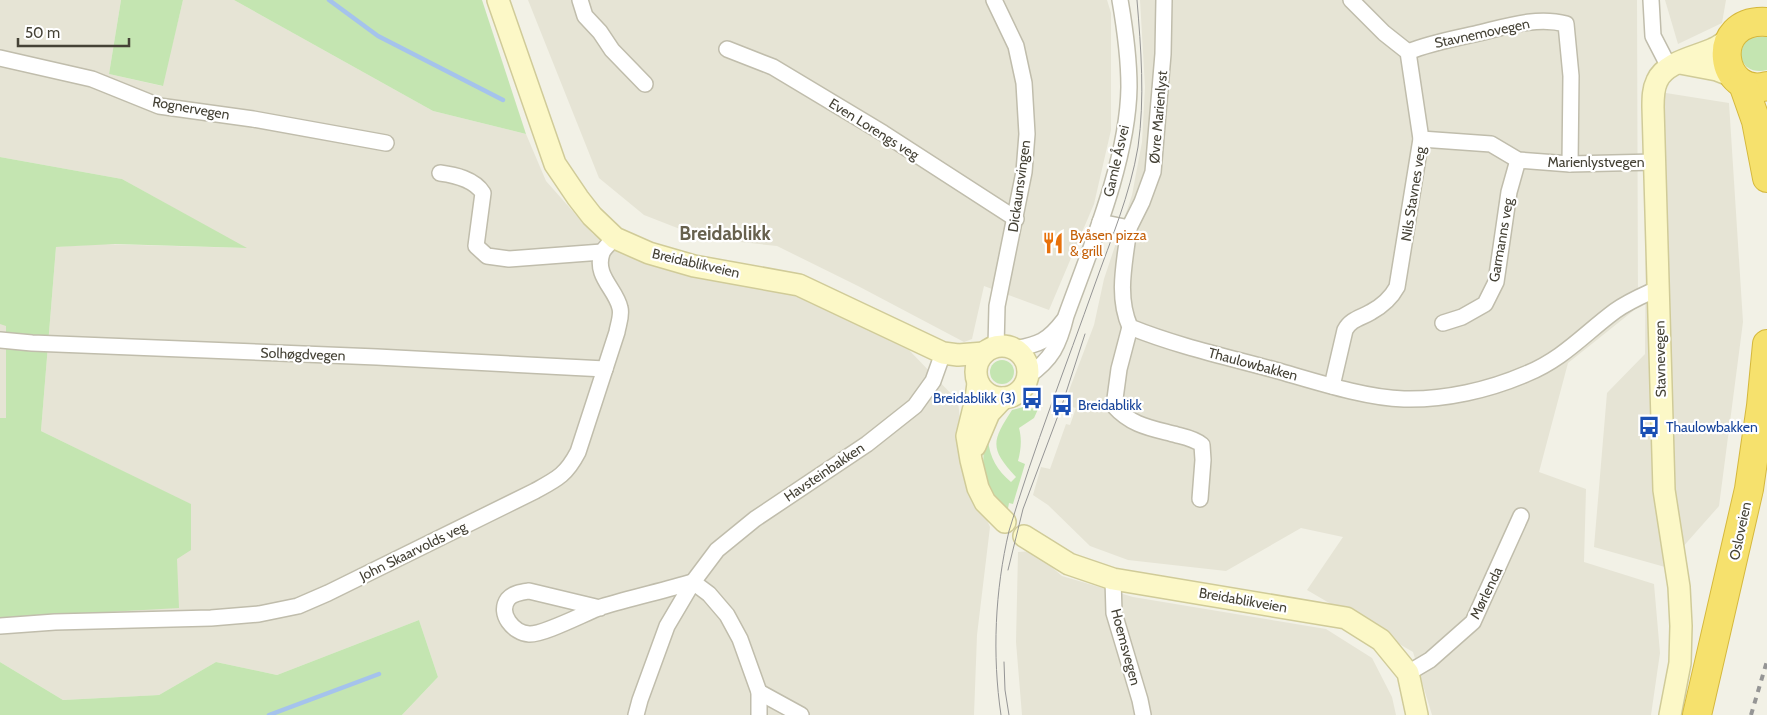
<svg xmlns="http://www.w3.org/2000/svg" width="1767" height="715" font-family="Cabin,sans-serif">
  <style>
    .residential { fill: #e6e4d5 }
    .green { fill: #c4e5b1 }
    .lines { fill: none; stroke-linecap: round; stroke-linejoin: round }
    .stream { stroke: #a5c3ec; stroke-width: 4.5 }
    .street-casing { stroke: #c0bdac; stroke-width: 18 }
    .secondary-casing { stroke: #d0cb98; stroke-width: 24 }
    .highway-casing { stroke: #d5b83d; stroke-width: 30 }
    .street { stroke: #fff; stroke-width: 15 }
    .secondary { stroke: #fcf8c7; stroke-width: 21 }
    .highway { stroke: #f6e16d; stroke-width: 28 }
    .tram { stroke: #959595; stroke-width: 1 }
    .rail { stroke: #959595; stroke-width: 4; stroke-dasharray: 6 6; stroke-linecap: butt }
    .labels { text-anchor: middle; stroke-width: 4.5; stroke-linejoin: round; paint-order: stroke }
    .street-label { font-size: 14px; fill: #454236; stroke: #fff }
    .food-label { font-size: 14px; fill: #c56008; stroke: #fff; text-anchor: start }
    .transit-label { font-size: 14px; fill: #164399; stroke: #fff; text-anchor: start }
    .district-label { font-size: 19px; font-weight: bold; fill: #67614e; stroke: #fff }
  </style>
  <rect width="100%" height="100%" fill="#f2f1e6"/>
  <g class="residential">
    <path d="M0,0H121L109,74L162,86L183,0H234L433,111L526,134L546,181L593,234L631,257L663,269L796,295L909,350L958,401L965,470L990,527L977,635L974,715H402L438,677L419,620L277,675L216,662L159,695L63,700L0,662V618L45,615L177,559L190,504L41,431L56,247L101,244L245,248L122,179L0,157Z"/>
    <path d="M528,0H1107L1111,13V130L1094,204L1049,310L984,286L972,339L964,342L858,286L777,246L703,238L644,215L599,178Z"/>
    <path d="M1140,0H1637L1638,307L1568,363L1539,472L1586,489L1584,562L1654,584L1660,653L1651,715H1432L1413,652L1307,590L1343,537L1301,528L1226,571L1128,560L1090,546L1048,505L1033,495L1041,467L1050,469L1066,424L1070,425L1076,408L1072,407L1073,403L1065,401L1094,325L1104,279L1132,195L1142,142L1145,87Z"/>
    <path d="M1665,0H1726L1722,23L1678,44Z"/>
    <path d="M1647,90L1729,103L1743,322L1719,506L1665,567L1594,547L1607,393L1645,354Z"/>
    <path d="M0,321L6,322V418H0Z"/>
    <path d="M1033,551L1062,576L1133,597L1326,629L1372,658L1392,697L1396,715H1022L1016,642L1018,552Z"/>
  </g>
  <g class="green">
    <path d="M121,0H183L163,86L109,74Z"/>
    <path d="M234,0H482L526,134L433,111Z"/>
    <path d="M1767,36V70C1744,76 1732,54 1749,38Z"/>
    <path d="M0,157L122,179L247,248L115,244L56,247L41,431L191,504V550L177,559L179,608L0,618V418H6V326L0,324Z"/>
    <circle cx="1002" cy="372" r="12"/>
    <path d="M1035,405H1038L1039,407L1034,418L1019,428C1022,439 1021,450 1018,461L1025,464L1013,504L1009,503L1007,514L989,492L983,467L984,442L988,440C990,458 997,470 1011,482L1016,477C989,448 992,441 1012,410L1027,406L1028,409L1035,408Z"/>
    <path d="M419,620L438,677L402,715H0V662L63,700L159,695L216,662L277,675Z"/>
  </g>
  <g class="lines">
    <g class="stream">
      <path d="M329,0L378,36L503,100"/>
      <path d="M269,715L379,674"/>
    </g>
    <g class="street-casing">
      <g id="street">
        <path d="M580,0L585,16L600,32L612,50L645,84"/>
        <path d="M994,0L1016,46L1024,83L1027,134L1024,172L997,306L996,347"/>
        <path d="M1651,0L1653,36L1669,67"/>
        <path d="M727,49L773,67L883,133L1016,219"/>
        <path d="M1408,52C1430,43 1452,39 1475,34C1505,27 1536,16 1566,24L1571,76L1570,164"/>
        <path d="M0,58L92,79L159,106L253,119L386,143"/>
        <path d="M1421,139L1491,144L1518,160L1570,164L1655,162"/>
        <path d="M440,173C455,175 474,179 483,193L476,246L487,256L509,259L602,252"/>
        <path d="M1100,222L1129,228C1125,261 1116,296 1130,327C1177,346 1227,357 1275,370C1314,381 1365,398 1404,399C1445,400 1489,390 1526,374C1563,359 1584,334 1615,311C1629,301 1644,295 1659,288"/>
        <path d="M1129,228L1142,202L1153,172L1163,54L1164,0"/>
        <path d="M1443,323L1462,317L1485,304L1496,282L1509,192L1518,160"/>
        <path d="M1130,327L1119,369L1114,406C1132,426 1151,428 1177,435C1185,437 1195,439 1202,445L1203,460L1200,499"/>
        <path d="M0,340L32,343L377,357L605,369"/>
        <path d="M1013,349C1039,345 1048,341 1064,320"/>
        <path d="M1028,376C1052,359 1059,345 1066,316C1091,247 1128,160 1129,87C1129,57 1125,29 1120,0"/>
        <path d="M1332,386L1345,330C1351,319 1361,318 1371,312C1382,306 1391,298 1397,287L1421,139L1408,52L1384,33L1351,0"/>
        <path d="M1113,579L1114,613L1140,700L1143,715"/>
        <path d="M600,608L529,591C522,592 513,593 508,599C497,614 514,633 529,634C543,635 585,613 601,607C631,598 662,591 693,582L709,594L727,615L740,639L759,692V715"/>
        <path d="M0,626L55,622L211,618L259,614L298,606L328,593L535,491C557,479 566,475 578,452L617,332C618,325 622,316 620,308C616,289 594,276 602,253C604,248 611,242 615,238"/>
        <path d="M1408,673L1430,660L1473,622L1521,516"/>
        <path d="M759,692L801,715"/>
        <path d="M636,715L640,700L667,626L693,582L717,550L755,519L867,444L915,406L933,381L943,353"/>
      </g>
    </g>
    <g class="secondary-casing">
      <g id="secondary">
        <path d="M498,0L555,164L578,198L592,216L615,238L649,253L694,266L799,285L943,353L958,355L984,353"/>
        <path d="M1680,63L1717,70L1735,77"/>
        <circle cx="1002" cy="372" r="26"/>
        <path d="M978,383L976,399L967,436L971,460L978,488L985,502L1005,522"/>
        <path d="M975,446L989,413L1003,398"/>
        <path d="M1024,536L1069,564L1113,579L1346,618L1381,640L1408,673L1417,715"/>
        <path d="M1670,715L1680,663L1681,626L1679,587L1664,490L1653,107C1653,98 1653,89 1657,81C1665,62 1696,57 1713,49C1719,47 1724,42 1730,39"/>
      </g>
    </g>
    <g class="highway-casing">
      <g id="highway">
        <path d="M1767,22C1707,18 1720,99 1767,86"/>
        <path d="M1743,84L1756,121L1767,178"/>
        <path d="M1697,715L1749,489L1761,406L1767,344"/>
      </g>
    </g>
    <use href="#street" class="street"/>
    <use href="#secondary" class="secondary"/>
    <use href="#highway" class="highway"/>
    <g class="tram">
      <path d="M1008,570L1023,509L1062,405L1085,334"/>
      <path d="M1004,662L1005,690L1009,715"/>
      <path d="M1001,715C992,655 995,590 1009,531C1034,447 1066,366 1095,284C1111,239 1130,195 1138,147C1145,98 1141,49 1137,0"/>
    </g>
    <path class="rail" d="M1751,715L1767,661"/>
  </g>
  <defs>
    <g id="restaurant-bare" transform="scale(1.725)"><path d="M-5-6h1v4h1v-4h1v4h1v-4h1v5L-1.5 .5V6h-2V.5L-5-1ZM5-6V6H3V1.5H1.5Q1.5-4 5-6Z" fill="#e8710a" stroke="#fff" stroke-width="2.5" paint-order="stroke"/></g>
    <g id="bus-bare" transform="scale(1.725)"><path d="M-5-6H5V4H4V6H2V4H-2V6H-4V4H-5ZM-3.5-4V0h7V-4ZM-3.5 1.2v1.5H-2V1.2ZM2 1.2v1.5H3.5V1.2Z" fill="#1a4fb4" stroke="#fff" stroke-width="2.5" paint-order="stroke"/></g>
  </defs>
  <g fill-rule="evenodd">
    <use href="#restaurant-bare" x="1053" y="243"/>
    <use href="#bus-bare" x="1032" y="398"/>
    <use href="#bus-bare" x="1062" y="405"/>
    <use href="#bus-bare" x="1649" y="427"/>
  </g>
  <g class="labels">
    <g class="street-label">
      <text transform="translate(1482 33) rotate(-12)" y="5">Stavnemovegen</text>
      <text transform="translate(191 108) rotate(10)" y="5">Rognervegen</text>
      <text transform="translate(1158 117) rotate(-85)" y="5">Øvre Marienlyst</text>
      <text transform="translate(874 129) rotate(32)" y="5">Even Lorengs veg</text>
      <text transform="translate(1116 161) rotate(-77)" y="5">Gamle Åsvei</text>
      <text x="1596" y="167">Marienlystvegen</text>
      <text transform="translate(1019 186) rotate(-82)" y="5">Dickaunsvingen</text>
      <text transform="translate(1413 194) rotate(-81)" y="5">Nils Stavnes veg</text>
      <text transform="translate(1501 240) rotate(-80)" y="5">Garmanns veg</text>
      <text transform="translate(696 263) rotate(13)" y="5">Breidablikveien</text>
      <text transform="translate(303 354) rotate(2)" y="5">Solhøgdvegen</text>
      <text transform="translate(1660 359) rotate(-91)" y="5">Stavnevegen</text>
      <text transform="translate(1253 364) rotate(15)" y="5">Thaulowbakken</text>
      <text transform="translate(824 472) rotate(-34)" y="5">Havsteinbakken</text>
      <text transform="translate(1740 531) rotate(-78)" y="5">Osloveien</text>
      <text transform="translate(413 551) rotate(-26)" y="5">John Skaarvolds veg</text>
      <text transform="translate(1486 593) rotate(-64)" y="5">Mørlenda</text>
      <text transform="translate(1243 600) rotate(10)" y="5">Breidablikveien</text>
      <text transform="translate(1126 647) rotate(75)" y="5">Hoemsvegen</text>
    </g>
    <g class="food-label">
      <text x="1070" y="240">Byåsen pizza<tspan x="1070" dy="16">&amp; grill</tspan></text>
    </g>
    <g class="transit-label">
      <text x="1016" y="403" text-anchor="end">Breidablikk (3)</text>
      <text x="1078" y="410">Breidablikk</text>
      <text x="1666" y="432">Thaulowbakken</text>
    </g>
    <g class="district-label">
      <text x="725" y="240">Breidablikk</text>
    </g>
  </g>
  <path d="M18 38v8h111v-8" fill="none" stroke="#454236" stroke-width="2.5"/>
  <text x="25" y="38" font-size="15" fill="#454236" stroke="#ffffff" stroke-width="4" paint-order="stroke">50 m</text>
</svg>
